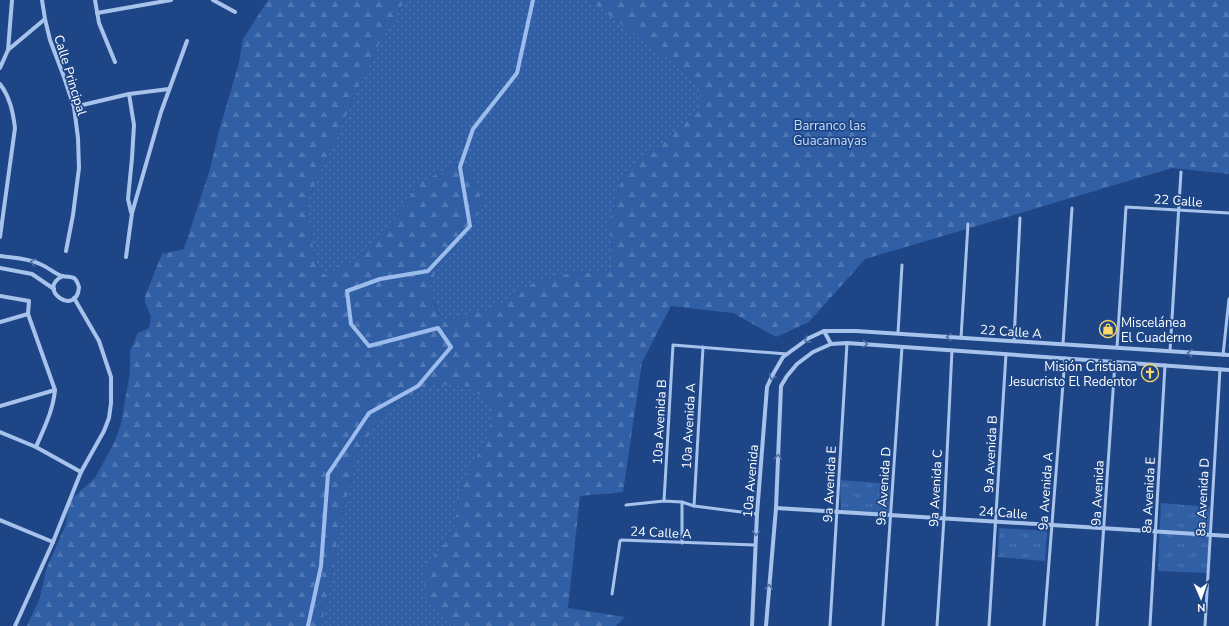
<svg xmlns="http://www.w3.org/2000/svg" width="1229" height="626" font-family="'Nunito Sans',sans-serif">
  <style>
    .grass { fill: url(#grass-dots) }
    .forest { fill: url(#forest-firs) }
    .park { fill: url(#park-tufts) }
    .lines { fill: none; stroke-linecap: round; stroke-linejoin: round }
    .stream { stroke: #9bbced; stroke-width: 4 }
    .service { stroke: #a7c2eb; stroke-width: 3 }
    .minor { stroke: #a7c2eb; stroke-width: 4 }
    .oneway { stroke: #4e71aa }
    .labels { text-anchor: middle; stroke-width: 3.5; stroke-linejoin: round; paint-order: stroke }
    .street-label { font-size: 13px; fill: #fff; stroke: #1e4687 }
    .park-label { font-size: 13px; fill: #ccdef8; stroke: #1e4687 }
    .poi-label { font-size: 13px; fill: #fff; stroke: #1e4687; text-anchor: start }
  </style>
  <defs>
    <pattern id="grass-dots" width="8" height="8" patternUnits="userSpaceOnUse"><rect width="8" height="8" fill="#315fa5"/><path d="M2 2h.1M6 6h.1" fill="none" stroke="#5077b2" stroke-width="1.8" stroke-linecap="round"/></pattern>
    <pattern id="forest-firs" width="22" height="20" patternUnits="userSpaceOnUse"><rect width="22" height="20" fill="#315fa5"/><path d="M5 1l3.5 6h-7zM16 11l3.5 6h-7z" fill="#5077b2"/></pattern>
    <pattern id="park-tufts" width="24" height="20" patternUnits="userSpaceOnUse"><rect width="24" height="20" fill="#315fa5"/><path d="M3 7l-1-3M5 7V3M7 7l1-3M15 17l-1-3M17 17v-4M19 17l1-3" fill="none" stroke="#5077b2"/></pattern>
  </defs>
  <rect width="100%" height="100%" fill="#1e4687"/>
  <g class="grass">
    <path d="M405,0H589L681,69L700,89V107L663,143L623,174L610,221L613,267L601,273L572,272L530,284L494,308L447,320L439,313L428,289L443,258L484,206L471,172L457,164L419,183L390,226L361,257L325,275L316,265L306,204L341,126L380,42Z"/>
    <path d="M431,384L466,386L494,405L487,438L462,484L453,533L423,571L448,624L453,626H321L330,587L340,523L359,449L388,408Z"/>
  </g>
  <path class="forest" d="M268,0H405L380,42L341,126L306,204L316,265L325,275L361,257L390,226L419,183L457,164L471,172L484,206L443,258L428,289L438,313L447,320L494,308L530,284L572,272L601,273L613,267L610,221L623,174L663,143L700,107V89L681,69L589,0H1229V174L1172,168L865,259L809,322L776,337L733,313L671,306L642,362L623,492L580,496L568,608L625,617L616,626H453L448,624L427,599L422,571L453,533L462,484L487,438L494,405L466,386L431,384L388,408L359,449L340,523L330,587L321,626H27L40,598L46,570L66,524L69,501L95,478L115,441L121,424L130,372V351L138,333L149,328L151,316L145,302V296L162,254L184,249L210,169L219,131L239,63L243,39Z"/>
  <g class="park">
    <path d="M840,480L890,484L889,516L841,514Z"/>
    <path d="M1161,503L1210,507L1207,573L1158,571Z"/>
    <path d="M999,528L1047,531L1045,561L998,557Z"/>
  </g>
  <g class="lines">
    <path class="stream" d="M308,626L321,566L328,474L369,413L418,386L451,347L438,328L369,346L351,324L347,291L380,279L428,271L470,226L460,167L473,129L517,73L533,0"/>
    <g class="service">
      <path d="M898,333L902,265"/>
      <path d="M961,338L968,224"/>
      <path d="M1014,341L1020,218"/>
      <path d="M1063,344L1072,208"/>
      <path d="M1117,347L1126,207L1229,213"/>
      <path d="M1170,351L1181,172"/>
      <path d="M1223,355L1229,299"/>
      <path d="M664,501L673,345L787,354"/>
      <path d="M682,502V543"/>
      <path d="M626,505L664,501L682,502L694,506L757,514"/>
      <path d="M694,506L703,347"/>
      <path d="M612,594L620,541L621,540L755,545"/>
      <path d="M830,626L847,343"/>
      <path d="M883,626L902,347"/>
      <path d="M937,626L944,518L952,350"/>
      <path d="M989,626L1006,354"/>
      <path d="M1044,626L1065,358"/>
      <path d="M1097,626L1115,362"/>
      <path d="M1150,626L1165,365"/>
      <path d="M1205,626L1220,369"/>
    </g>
    <g class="minor">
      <path d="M42,0L45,19L50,40L64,77L74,107L78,138L79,168L73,215L66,251"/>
      <path d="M95,0L99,23L115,62"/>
      <path d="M213,0L235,12"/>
      <path d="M97,13L171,0"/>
      <path d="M8,50L45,19"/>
      <path d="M0,68L8,50L12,0"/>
      <path d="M0,84C10,97 13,112 15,128L0,237"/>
      <path d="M129,94L134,125L132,158L128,199L131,212"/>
      <path d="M74,107L129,94L169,89"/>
      <path d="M0,256C13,258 28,258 40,264C48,267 55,274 62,276C72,278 75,274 79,287C77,318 35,289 63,276"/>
      <path d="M126,257L132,213L161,112L187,41"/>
      <path d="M0,268L32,274L54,289"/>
      <path d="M0,296L29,301L28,314L55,390C53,411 44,428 36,447"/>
      <path d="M0,322L28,314"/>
      <path d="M824,331L831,344"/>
      <path d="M0,406L55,390"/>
      <path d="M0,432L36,447L81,472"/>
      <path d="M776,508L1229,536"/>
      <path d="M0,520L53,542"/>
      <path d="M15,626L53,542L81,472L104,431L109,418L111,403V377L99,341L74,298"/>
      <path d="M752,626L757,514L767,387L772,376L783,357L809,338L824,331H856L1229,355"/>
      <path d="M766,626L776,508L781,386L787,376L797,364L813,352L831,344L847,343L1229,370"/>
    </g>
  </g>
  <defs><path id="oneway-chevron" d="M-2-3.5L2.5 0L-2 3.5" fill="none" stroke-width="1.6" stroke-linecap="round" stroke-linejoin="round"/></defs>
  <g class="oneway">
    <use href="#oneway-chevron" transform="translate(33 262) rotate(-166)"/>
    <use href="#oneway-chevron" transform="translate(949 337) rotate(-176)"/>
    <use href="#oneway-chevron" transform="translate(807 340) rotate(147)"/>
    <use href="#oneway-chevron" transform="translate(865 344) rotate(4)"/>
    <use href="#oneway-chevron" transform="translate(1190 353) rotate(-176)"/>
    <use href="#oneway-chevron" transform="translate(772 377) rotate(116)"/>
    <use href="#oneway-chevron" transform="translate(778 457) rotate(-87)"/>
    <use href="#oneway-chevron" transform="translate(756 533) rotate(94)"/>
    <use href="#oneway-chevron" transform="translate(769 587) rotate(-85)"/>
  </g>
  <defs>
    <g id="shop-ring" transform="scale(0.9)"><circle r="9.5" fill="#1e4687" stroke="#fad766" stroke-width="1.5"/><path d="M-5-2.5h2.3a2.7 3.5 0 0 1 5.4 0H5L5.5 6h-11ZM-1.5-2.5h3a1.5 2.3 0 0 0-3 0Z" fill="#fad766"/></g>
    <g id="church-ring" transform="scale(0.9)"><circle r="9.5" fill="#1e4687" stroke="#fad766" stroke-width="1.5"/><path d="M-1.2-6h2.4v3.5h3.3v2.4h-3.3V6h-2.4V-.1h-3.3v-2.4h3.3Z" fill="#fad766"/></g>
  </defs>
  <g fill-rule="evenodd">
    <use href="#shop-ring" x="1108" y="329"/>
    <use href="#church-ring" x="1150" y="373"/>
  </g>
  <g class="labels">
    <g class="street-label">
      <text transform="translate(71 75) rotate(73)" y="5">Calle Principal</text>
      <text transform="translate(1178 200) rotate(4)" y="5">22 Calle</text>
      <text transform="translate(1011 331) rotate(4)" y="5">22 Calle A</text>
      <text transform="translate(659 422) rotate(-87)" y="5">10a Avenida B</text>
      <text transform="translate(688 426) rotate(-87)" y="5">10a Avenida A</text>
      <text transform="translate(990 454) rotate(-87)" y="5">9a Avenida B</text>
      <text transform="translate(750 481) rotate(-85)" y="5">10a Avenida</text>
      <text transform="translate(829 484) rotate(-87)" y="5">9a Avenida E</text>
      <text transform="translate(883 486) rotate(-86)" y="5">9a Avenida D</text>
      <text transform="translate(935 488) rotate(-87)" y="5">9a Avenida C</text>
      <text transform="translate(1045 491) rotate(-86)" y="5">9a Avenida A</text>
      <text transform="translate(1097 493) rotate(-87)" y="5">9a Avenida</text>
      <text transform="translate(1148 495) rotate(-87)" y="5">8a Avenida E</text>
      <text transform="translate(1202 497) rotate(-87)" y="5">8a Avenida D</text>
      <text transform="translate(1003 512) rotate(4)" y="5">24 Calle</text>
      <text transform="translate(661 532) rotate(3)" y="5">24 Calle A</text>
    </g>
    <g class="park-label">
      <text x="830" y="130">Barranco las<tspan x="830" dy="15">Guacamayas</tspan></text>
    </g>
    <g class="poi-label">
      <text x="1121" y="327">Miscelánea<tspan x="1121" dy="15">El Cuaderno</tspan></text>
      <text x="1137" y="371" text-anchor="end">Misión Cristiana<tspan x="1137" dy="15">Jesucristo El Redentor</tspan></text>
    </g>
  </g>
  <g transform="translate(1201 598) rotate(178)" stroke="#1e4687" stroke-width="3" paint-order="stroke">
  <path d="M0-3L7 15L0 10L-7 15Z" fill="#ffffff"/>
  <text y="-6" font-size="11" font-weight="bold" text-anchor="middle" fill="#ffffff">N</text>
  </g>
</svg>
